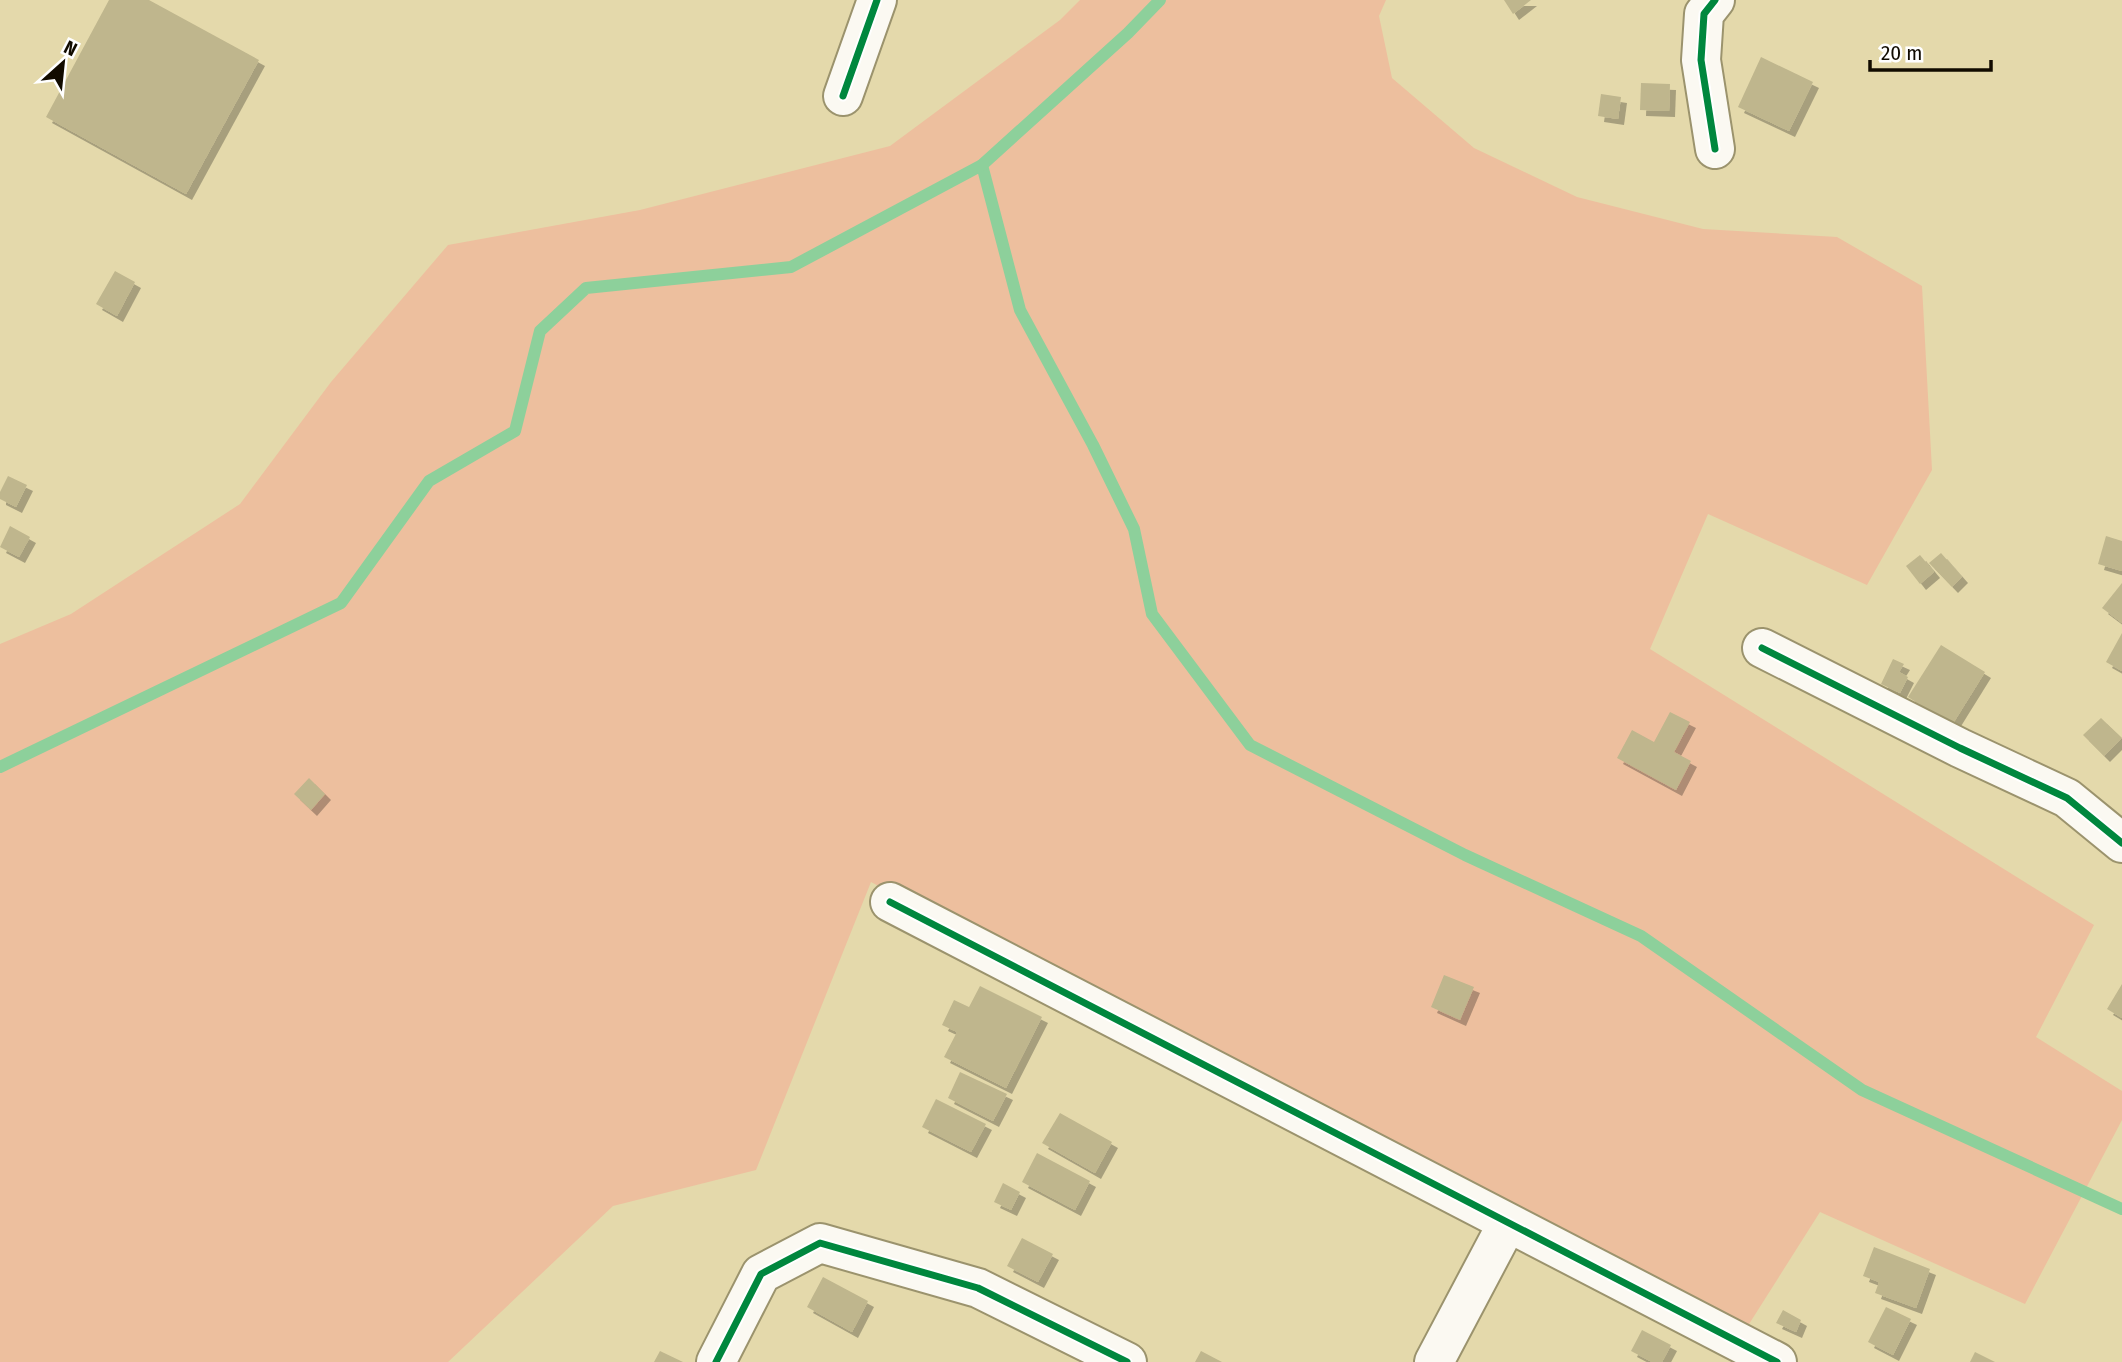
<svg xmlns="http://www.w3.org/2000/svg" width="2122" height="1362" font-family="'Fira Sans Condensed',sans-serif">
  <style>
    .green { fill: #edbf9e }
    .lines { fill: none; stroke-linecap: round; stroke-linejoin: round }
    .stream { stroke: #8dd09b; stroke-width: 12 }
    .building { fill: #bfb68d; filter: url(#shadow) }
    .minor-casing { stroke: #9b936d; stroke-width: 42 }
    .minor { stroke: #fbf9f2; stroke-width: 38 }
    .cycleway-casing { stroke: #fff; stroke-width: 11 }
    .cycleway { stroke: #00873e; stroke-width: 7 }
  </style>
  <defs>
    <filter id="shadow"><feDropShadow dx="6" dy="6" stdDeviation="0" flood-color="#0004"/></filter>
  </defs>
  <rect width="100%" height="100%" fill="#e4d9ab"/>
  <path class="green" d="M1080,0H1386L1379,16L1392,78L1474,148L1577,197L1703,229L1837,237L1922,286L1932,470L1867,585L1708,514L1650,649L2094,925L2036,1037L2122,1091V1120L2025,1304L1820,1212L1737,1343L1528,1228L871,882L756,1170L613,1206L448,1362H0V644L71,614L240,504L331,382L448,245L640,210L890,146L1060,20Z"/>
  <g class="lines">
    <g class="stream">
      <path d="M982,165L1020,310L1093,445L1134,529L1152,614L1250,745L1465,855L1641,936L1862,1090L2122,1209"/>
      <path d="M0,767L341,603L429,481L515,431L540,331L586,288L791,267L982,165L1128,33L1160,0"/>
    </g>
  </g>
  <g class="building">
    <path d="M109,0H149L259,60L186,194L46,117Z"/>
    <path d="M1504,0H1531L1513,14Z"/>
    <path d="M1761,57L1813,82L1789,131L1738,107Z"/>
    <path d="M1641,83L1670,84L1669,111L1640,110Z"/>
    <path d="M1601,94L1621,97L1618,119L1598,116Z"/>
    <path d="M115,271L135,282L117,316L96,304Z"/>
    <path d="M8,476L27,485L16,507L0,499V492Z"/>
    <path d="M10,526L30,537L19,557L0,547Z"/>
    <path d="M2106,536L2122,541V571L2098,564Z"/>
    <path d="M1941,553L1962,577L1952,587L1929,563Z"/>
    <path d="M1920,555L1934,572L1920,584L1906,566Z"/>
    <path d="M2122,583V623L2102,608Z"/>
    <path d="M2122,633V671L2106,662Z"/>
    <path d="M1941,645L1985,672L1952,725L1908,697Z"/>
    <path d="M1893,659L1904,664L1899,672L1908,677L1900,693L1881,684Z"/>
    <path d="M1670,712L1690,722L1674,752L1691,761L1676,790L1617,758L1632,730L1654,742Z"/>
    <path d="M2101,718L2122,738L2104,756L2083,735Z"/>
    <path d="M309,778L325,794L311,810L294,794Z"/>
    <path d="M1444,975L1474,987L1460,1020L1431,1007Z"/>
    <path d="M2122,984V1018L2107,1009Z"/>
    <path d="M980,986L1042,1017L1006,1088L944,1057L957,1032L942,1025L954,1000L969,1007Z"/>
    <path d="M960,1072L1007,1094L993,1121L948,1098Z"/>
    <path d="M936,1099L986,1124L971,1152L922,1127Z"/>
    <path d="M1060,1113L1112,1142L1095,1173L1042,1143Z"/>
    <path d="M1037,1153L1090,1181L1075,1210L1022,1182Z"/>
    <path d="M1003,1183L1020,1192L1011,1210L994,1202Z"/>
    <path d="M1022,1238L1053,1254L1038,1282L1007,1266Z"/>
    <path d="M1874,1247L1930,1269L1916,1308L1875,1293L1879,1282L1863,1276Z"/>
    <path d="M823,1277L868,1301L852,1332L807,1307Z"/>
    <path d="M1886,1307L1911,1319L1893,1355L1868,1342Z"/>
    <path d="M1783,1310L1801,1320L1796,1332L1776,1323Z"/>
    <path d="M1642,1330L1671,1345L1662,1362H1652L1631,1351Z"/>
    <path d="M660,1351L683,1362H654Z"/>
    <path d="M1201,1351L1222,1362H1195Z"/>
    <path d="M1975,1352L1995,1362H1970Z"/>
  </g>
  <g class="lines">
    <g class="minor-casing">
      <g id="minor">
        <path d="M1715,0L1704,14L1701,60L1715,149"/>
        <path d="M843,96L877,0"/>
        <path d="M1762,648L1960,748L2067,798L2122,843"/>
        <path d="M890,902L1777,1362"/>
        <path d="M716,1362L761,1274L820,1243L978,1288L1127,1362"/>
        <path d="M1434,1362L1507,1224"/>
      </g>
    </g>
    <use href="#minor" class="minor"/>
    <g class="cycleway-casing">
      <g id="cycleway">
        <path d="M1715,0L1704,14L1701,60L1715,149"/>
        <path d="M843,96L877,0"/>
        <path d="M1762,648L1960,748L2067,798L2122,843"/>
        <path d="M890,902L1777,1362"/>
        <path d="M716,1362L761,1274L820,1243L978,1288L1127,1362"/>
      </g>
    </g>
    <use href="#cycleway" class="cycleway"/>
  </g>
  <g transform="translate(63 63) rotate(27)" stroke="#ffffff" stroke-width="5" paint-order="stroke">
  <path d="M0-5L12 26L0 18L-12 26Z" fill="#110b00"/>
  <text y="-10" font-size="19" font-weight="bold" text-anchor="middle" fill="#110b00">N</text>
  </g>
  <path d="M1870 60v10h121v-10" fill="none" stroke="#110b00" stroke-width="3.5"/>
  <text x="1881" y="60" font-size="21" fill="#110b00" stroke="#ffffff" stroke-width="5" paint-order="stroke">20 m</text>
</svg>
